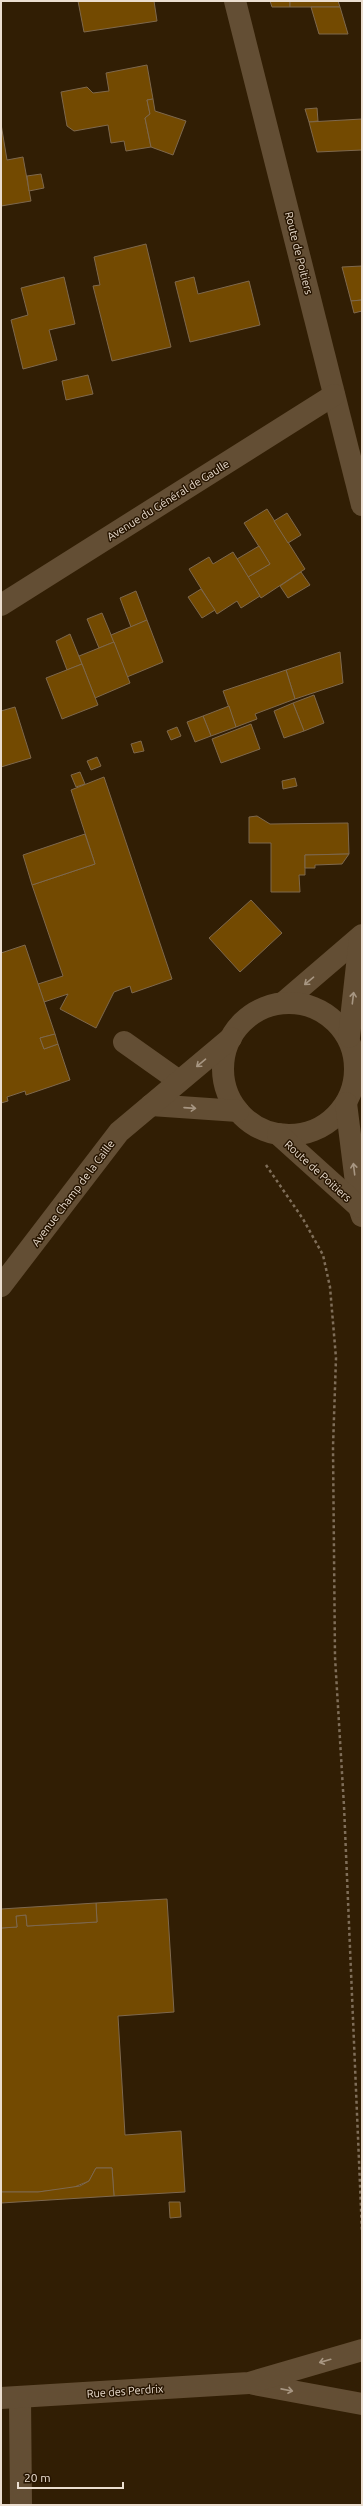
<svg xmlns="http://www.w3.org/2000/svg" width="363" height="2506" font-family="Ubuntu,sans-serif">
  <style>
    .building { fill: #734a01; stroke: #7e684d }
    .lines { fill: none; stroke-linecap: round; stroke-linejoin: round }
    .path { stroke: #7f6e59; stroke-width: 2.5; stroke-dasharray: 3 3; stroke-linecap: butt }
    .minor { stroke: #634e34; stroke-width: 22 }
    .oneway { stroke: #a79682 }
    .labels { text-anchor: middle; stroke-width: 3; stroke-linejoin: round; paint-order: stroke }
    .street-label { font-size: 11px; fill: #ebded0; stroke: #271500 }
  </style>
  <rect width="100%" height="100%" fill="#311e04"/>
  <g class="building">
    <path d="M78,1H154L157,21L84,32Z"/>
    <path d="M270,1H290V7H272Z"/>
    <path d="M290,1H338L340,7H290Z"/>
    <path d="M311,7H340L348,34H319Z"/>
    <path d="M147,65L153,99L147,100L150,114L145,118L151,147L126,151L124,141L111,143L108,125L74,131L67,126L61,92L87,87L93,93L109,91L106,73Z"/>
    <path d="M153,99L155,111L186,121L173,155L151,147L145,118L150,114L147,100Z"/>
    <path d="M317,108L318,121L309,122L305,109Z"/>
    <path d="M362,119V150L317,152L309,122Z"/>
    <path d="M1,124L7,160L23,157L31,201L1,206Z"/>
    <path d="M41,174L44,188L29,191L27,176Z"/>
    <path d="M146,244L171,347L112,361L93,286L100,285L94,257Z"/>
    <path d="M362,266V300L351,301L342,267Z"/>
    <path d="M64,277L75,324L49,330L57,360L23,369L11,320L28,315L21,288Z"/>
    <path d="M194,277L198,294L249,281L260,325L190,342L175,282Z"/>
    <path d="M362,300V311L354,313L351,301Z"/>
    <path d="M88,375L93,394L66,400L62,381Z"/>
    <path d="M267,509L305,569L261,598L248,577L270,564L244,523Z"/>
    <path d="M287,513L301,535L288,543L274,521Z"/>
    <path d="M259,546L270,564L248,577L237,559Z"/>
    <path d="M233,552L260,596L241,608L237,601L217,614L189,569L209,557L213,564Z"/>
    <path d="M301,572L310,585L288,598L280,586Z"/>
    <path d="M201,589L215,610L202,618L188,597Z"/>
    <path d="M136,591L147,620L131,627L120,598Z"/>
    <path d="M102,613L114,642L99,648L87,619Z"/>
    <path d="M147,620L163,662L127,677L111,635Z"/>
    <path d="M70,634L82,664L67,670L56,641Z"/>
    <path d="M114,642L130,683L95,698L79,656Z"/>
    <path d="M340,652L343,683L295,699L286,670Z"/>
    <path d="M82,664L98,705L62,719L46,678Z"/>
    <path d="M286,670L295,699L255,714L257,719L236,727L223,691Z"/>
    <path d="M314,695L324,723L304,731L293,703Z"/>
    <path d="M293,703L304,731L284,738L274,711Z"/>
    <path d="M229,706L236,727L211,736L203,716Z"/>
    <path d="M15,707L31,758L1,767V711Z"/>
    <path d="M203,716L211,736L195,742L187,722Z"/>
    <path d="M251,724L260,749L221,763L212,739Z"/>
    <path d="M177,727L181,736L171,740L167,731Z"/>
    <path d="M141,741L144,751L134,753L131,744Z"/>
    <path d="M97,757L101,766L91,770L87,761Z"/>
    <path d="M80,772L85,784L76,787L71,775Z"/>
    <path d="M104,777L172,979L132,993L130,986L114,992L96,1028L60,1009L68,994L44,1002L38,984L63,976L32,885L95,864L71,790Z"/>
    <path d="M295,778L297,786L283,789L282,781Z"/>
    <path d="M257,816L270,824L348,823L349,854L305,855V875H299L300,892H271V843H249V817Z"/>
    <path d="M85,834L95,864L32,885L23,855Z"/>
    <path d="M349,854L342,864L315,865V868H305V855Z"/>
    <path d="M251,900L282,933L240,972L209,938Z"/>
    <path d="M25,945L55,1034L40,1038L44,1049L58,1044L70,1080L26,1095L25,1091L7,1097L8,1101L1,1103V953Z"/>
    <path d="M55,1034L58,1044L44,1049L40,1038Z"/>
    <path d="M167,1899L174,2012L118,2016L125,2135L181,2131L185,2192L114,2196L112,2168H96L89,2181L72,2188L38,2192H1V1928L17,1927L16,1916L26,1915L27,1926L97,1922L96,1903Z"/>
    <path d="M96,1903L97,1922L27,1926L26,1915L16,1916L17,1927L1,1928V1909Z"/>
    <path d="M96,2168H112L114,2196L1,2203V2192H38L80,2186L89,2181Z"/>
    <path d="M169,2202H180L181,2217L170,2218Z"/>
  </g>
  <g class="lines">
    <path class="path" d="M266,1165L303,1219L323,1255L330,1287L336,1358L333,1447L335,1657L344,1806L362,2232"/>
    <g class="minor">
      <path d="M235,1L362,505"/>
      <path d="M1,605L334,395"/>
      <path d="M284,1002L362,935"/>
      <circle cx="289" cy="1069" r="66"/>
      <path d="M349,1037L360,938"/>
      <path d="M124,1042L179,1081"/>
      <path d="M346,1103L359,1207L362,1216"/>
      <path d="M151,1105L238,1111"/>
      <path d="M278,1134L359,1207"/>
      <path d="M1,1286L119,1132L231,1038"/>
      <path d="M254,2384L362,2404"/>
      <path d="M20,2397L21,2505"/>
      <path d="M1,2398L249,2383L362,2350"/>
    </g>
  </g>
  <defs><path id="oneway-shaft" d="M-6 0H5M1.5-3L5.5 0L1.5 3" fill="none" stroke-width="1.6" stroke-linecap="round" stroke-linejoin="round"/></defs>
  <g class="oneway">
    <use href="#oneway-shaft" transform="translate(309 981) rotate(140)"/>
    <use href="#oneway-shaft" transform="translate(353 998) rotate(-83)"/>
    <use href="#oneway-shaft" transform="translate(201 1063) rotate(140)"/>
    <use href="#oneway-shaft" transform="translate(190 1108) rotate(4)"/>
    <use href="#oneway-shaft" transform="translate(354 1169) rotate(-97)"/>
    <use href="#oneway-shaft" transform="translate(325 2361) rotate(164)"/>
    <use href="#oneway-shaft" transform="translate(287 2390) rotate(11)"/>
  </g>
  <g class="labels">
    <g class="street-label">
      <text transform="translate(299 253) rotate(76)" y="4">Route de Poitiers</text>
      <text transform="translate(168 500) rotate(-32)" y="4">Avenue du Général de Gaulle</text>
      <text transform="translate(318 1171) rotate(42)" y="4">Route de Poitiers</text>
      <text transform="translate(73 1193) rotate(-53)" y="4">Avenue Champ de la Caille</text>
      <text transform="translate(125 2391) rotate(-4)" y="4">Rue des Perdrix</text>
    </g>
  </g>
  <rect width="363" height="2506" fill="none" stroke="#ebded0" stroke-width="4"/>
  <path d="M18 2482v6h105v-6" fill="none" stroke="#ebded0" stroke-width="2"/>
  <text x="24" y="2482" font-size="12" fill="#ebded0" stroke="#271500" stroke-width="3" paint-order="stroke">20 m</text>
</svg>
